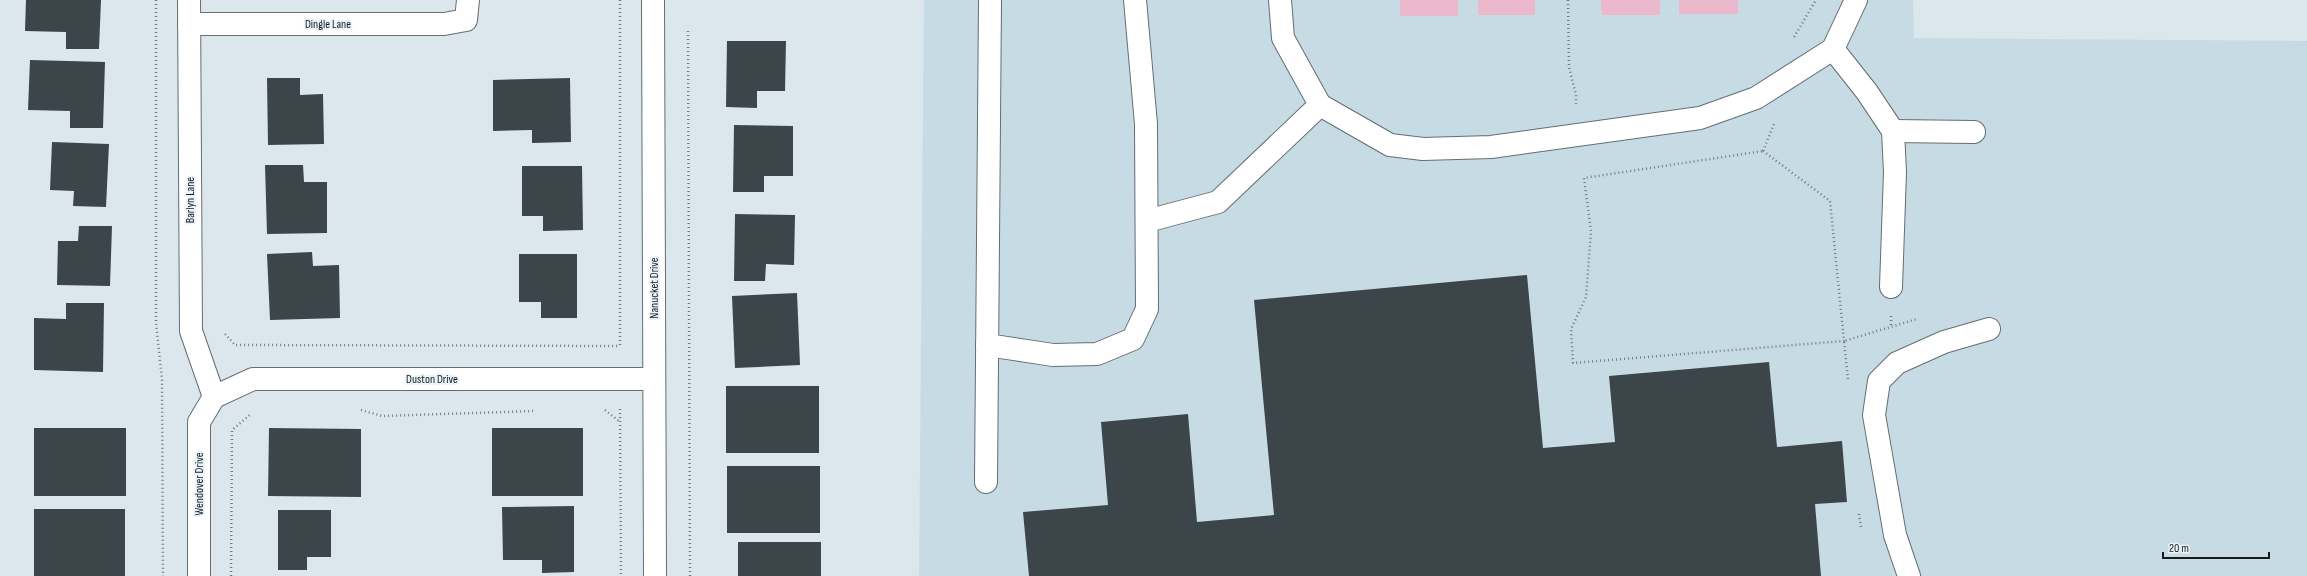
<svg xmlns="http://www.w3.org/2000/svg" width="2307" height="576" font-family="'Sofia Sans Condensed',sans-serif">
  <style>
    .built { fill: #c7dbe4 }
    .green { fill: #ebb8cc }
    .building { fill: #3c454a }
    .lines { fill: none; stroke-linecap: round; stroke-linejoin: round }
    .minor-casing { stroke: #646e73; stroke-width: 24 }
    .path { stroke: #737b7f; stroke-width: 2.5; stroke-dasharray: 1 3; stroke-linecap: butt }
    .minor { stroke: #fff; stroke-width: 22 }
    .labels { text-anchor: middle; stroke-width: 4; stroke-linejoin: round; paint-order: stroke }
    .street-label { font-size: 12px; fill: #161a1c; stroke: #e9f4fa }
  </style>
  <rect width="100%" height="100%" fill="#dbe7ed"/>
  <path class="built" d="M924,0H1913L1914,38L2307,41V576H919Z"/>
  <g class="green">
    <rect x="1400" y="0" width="58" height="16"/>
    <rect x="1478" y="0" width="57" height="15"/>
    <path d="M1601,0H1660V15H1602Z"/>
    <rect x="1679" y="0" width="59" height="14"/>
  </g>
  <g class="building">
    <path d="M26,0H101L99,49H66V32L25,31Z"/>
    <path d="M727,41H786L785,91H757V108L726,107Z"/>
    <path d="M30,60L105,62L103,128H70V111L28,110Z"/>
    <path d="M267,78H300V95L323,94L324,144L268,145Z"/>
    <path d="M570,78L571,142L532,143V130L493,131V80Z"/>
    <path d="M734,125L793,126V176H764V192H733Z"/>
    <path d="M52,142L109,144L106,207L73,206L74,191L50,190Z"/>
    <path d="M265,165H303L304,182H327V233L267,234Z"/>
    <path d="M522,166H582L583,230L543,231V216H522Z"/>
    <path d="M735,214L795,215L794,265L766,264L765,281H734Z"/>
    <path d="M79,226H112L110,286L57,285L58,241H78Z"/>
    <path d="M312,252L313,266L339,265L340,318L270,320L267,254Z"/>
    <path d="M519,254H577V318H541V302H519Z"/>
    <path d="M1527,275L1543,448L1615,442L1609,376L1769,362L1777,447L1842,441L1847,502L1815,504L1821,576H1029L1023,512L1108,505L1101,422L1188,414L1197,522L1274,515L1254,300Z"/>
    <path d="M797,293L800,365L735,368L732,296Z"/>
    <path d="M66,303H104L103,372L34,370V318L66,319Z"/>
    <rect x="726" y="386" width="93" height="67"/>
    <rect x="34" y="428" width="92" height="68"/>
    <path d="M269,428L361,429V497L268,496Z"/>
    <rect x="492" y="428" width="91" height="68"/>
    <rect x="727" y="466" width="93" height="67"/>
    <path d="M574,506V572L542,573V560H503L502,507Z"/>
    <rect x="34" y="509" width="91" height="67"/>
    <path d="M278,510H331V557H307V570H278Z"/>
    <rect x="738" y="542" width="83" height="34"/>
  </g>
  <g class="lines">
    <g class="minor-casing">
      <g id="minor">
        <path d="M189,0L191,331L214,397"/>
        <path d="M653,0L655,576"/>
        <path d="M1280,0L1283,38L1320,105L1390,145L1423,149L1491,147L1700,118L1756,98L1833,49"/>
        <path d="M1856,0L1833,49L1867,92L1893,131L1895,172L1891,287"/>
        <path d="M189,24H444L466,20L468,0"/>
        <path d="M1893,131L1974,132"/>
        <path d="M1147,221L1218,202L1320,105"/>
        <path d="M987,345L1053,355L1097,354L1133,339L1147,309L1146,124L1135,0"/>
        <path d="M214,397L253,379H654"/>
        <path d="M986,482L990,0"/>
        <path d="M199,576V422L214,397"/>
        <path d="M1909,576L1895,535L1874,415L1879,381L1897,363L1944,342L1989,329"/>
      </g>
    </g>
    <g class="path">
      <path d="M156,0V323L162,379L163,576"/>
      <path d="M620,0V348"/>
      <path d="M1568,0L1569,67L1576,95V104"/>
      <path d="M688,31L690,576"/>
      <path d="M1794,37L1816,0"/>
      <path d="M1763,151L1830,201L1844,341L1573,363L1571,329L1586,297L1591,231L1584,178Z"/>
      <path d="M1763,151L1774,124"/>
      <path d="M1891,316V327"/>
      <path d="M225,334L235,345L620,346"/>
      <path d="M1848,379L1844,341L1917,319"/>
      <path d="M620,409L621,576"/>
      <path d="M361,410L382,416L535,411"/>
      <path d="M605,410L620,422"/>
      <path d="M1859,514L1861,527"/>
      <path d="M231,576L232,430L251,414"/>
    </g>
    <use href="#minor" class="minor"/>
  </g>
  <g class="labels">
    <g class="street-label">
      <text x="328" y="28">Dingle Lane</text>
      <text transform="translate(190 200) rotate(-90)" y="4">Barlyn Lane</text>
      <text transform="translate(654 288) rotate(-90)" y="4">Nanucket Drive</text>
      <text x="432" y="383">Duston Drive</text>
      <text transform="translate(199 484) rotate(-90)" y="4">Wendover Drive</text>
    </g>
  </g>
  <path d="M2163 552v6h106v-6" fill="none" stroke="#161a1c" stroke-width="2"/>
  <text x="2169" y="552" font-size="12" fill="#161a1c" stroke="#e9f4fa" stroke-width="3" paint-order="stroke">20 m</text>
</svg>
